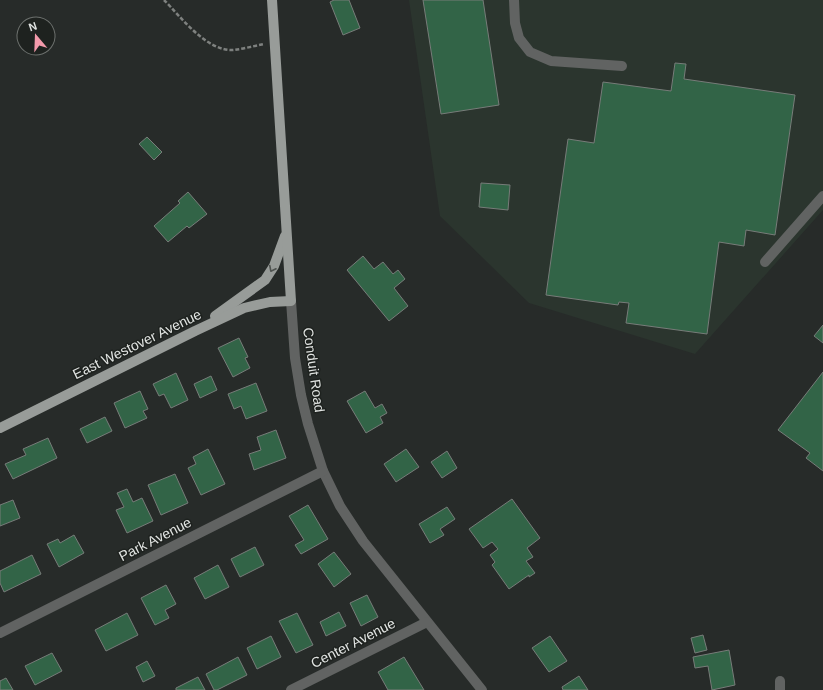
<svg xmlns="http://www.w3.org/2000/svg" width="823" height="690" font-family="Helvetica,sans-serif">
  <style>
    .built { fill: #2b352e }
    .building { fill: #326447; stroke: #777c79 }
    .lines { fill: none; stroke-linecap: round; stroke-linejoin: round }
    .path { stroke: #7e817f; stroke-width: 2.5; stroke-dasharray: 4 2; stroke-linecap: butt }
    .minor { stroke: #616362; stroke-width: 10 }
    .major { stroke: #989c99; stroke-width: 10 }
    .oneway { stroke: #4f5350 }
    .labels { text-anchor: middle; stroke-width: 3; stroke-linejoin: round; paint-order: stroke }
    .street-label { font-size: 14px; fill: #e1e4e2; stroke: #1e221f }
  </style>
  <rect width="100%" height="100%" fill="#272b29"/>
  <path class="built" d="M409,0H823V210L695,354L529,303L440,216Z"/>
  <g class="building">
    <path d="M334,0H349L360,28L343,35L330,2Z"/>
    <path d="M423,0H483L499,105L441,114Z"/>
    <path d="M675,63L686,64L684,79L795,95L775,235L746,230L744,246L719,242L707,334L626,323L629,303L619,302L618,305L546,295L568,139L594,143L603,82L671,91Z"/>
    <path d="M147,137L162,152L154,160L139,144Z"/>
    <path d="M481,183L510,185L508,210L479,207Z"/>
    <path d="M188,192L207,214L189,228L187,226L168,242L154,226L180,203L178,201Z"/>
    <path d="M363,256L374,269L383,262L393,274L398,270L405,279L394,288L408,306L389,321L347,270Z"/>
    <path d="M823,325V343L814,336Z"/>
    <path d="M239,338L248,357L245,358L250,368L233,377L218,348Z"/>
    <path d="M823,372V471L806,458L810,453L778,430Z"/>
    <path d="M176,373L188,400L171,408L164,394L159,396L153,384Z"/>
    <path d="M211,376L217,390L200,398L194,384Z"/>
    <path d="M256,383L267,411L246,419L241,406L234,409L228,394Z"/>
    <path d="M140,391L148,409L143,411L147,418L125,428L114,403Z"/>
    <path d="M365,391L375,408L382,404L387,413L380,417L383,423L366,433L347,401Z"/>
    <path d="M105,417L112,431L87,443L80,429Z"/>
    <path d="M276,430L286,458L254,470L249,454L261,450L257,437Z"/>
    <path d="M48,438L57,458L13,479L5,464L26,455L23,449Z"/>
    <path d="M208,449L225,484L201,495L188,468L196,464L193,457Z"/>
    <path d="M406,449L419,467L396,482L384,464Z"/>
    <path d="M447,451L457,468L442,478L431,462Z"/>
    <path d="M175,474L188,503L161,515L148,485Z"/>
    <path d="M127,489L133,502L142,498L153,521L127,533L116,510L124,507L117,493Z"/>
    <path d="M512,499L540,538L527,548L533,557L526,561L535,573L529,577V575L509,589L492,565L495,562L490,555L498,549L492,542L483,548L469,529Z"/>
    <path d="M13,500L20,518L0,526V505Z"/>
    <path d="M308,505L328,539L301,554L295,545L304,540L289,516Z"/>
    <path d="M447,507L455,519L440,529L444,535L430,543L419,524Z"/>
    <path d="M74,535L84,553L59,567L47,544L58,539L60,543Z"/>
    <path d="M255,547L264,565L240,577L231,559Z"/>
    <path d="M334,552L351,574L334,587L318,564Z"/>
    <path d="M32,555L41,574L4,592L0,583V571Z"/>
    <path d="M218,565L229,587L205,599L194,578Z"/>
    <path d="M166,585L176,604L165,610L169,618L155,625L141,598Z"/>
    <path d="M367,595L378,617L361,626L350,603Z"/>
    <path d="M339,612L346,626L326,636L320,622Z"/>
    <path d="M127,613L138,635L106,651L95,630Z"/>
    <path d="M297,613L313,645L296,653L279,621Z"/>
    <path d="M703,635L707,650L695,653L691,638Z"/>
    <path d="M271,636L281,657L257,669L247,648Z"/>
    <path d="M550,636L567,661L549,672L532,648Z"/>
    <path d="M729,650L735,685L712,690L708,666L695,668L693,657Z"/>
    <path d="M52,653L62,671L35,685L25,666Z"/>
    <path d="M238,657L247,675L217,690H214L206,674Z"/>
    <path d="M404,657L424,690H388L378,672Z"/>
    <path d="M147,661L155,676L143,682L136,667Z"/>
    <path d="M579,676L588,690H563L562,687Z"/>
    <path d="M198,677L205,690H176V688Z"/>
    <path d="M6,678L13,690H0V681Z"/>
  </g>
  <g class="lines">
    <path class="path" d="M164,0C181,17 206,51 233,50C243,49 254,46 264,44"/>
    <g class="minor">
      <path d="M514,0L515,23L519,38L530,52L551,61L622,66"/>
      <path d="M765,262L823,196"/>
      <path d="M291,301L295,358L301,395L308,424L323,471L340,506L363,541L482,690"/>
      <path d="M0,633L323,471"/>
      <path d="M780,681V690"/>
      <path d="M291,690L427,622"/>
    </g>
    <g class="major">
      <path d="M215,316L265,280L274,266L285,236"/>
      <path d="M0,428L195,331L244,308L270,302L291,301L272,0"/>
    </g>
  </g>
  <defs><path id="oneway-chevron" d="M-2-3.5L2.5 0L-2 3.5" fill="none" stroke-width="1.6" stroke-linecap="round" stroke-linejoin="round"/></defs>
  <use class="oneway" href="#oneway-chevron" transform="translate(272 269) rotate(117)"/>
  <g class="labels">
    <g class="street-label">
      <text transform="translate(137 344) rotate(-26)" y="5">East Westover Avenue</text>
      <text transform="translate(314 370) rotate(82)" y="5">Conduit Road</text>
      <text transform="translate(155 539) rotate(-27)" y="5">Park Avenue</text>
      <text transform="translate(353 643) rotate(-27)" y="5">Center Avenue</text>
    </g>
  </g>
  <g transform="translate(36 36) rotate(341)"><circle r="19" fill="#1e221f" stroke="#6c706d"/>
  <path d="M0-3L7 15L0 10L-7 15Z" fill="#f39aab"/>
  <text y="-6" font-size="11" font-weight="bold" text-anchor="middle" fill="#e1e4e2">N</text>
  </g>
</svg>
